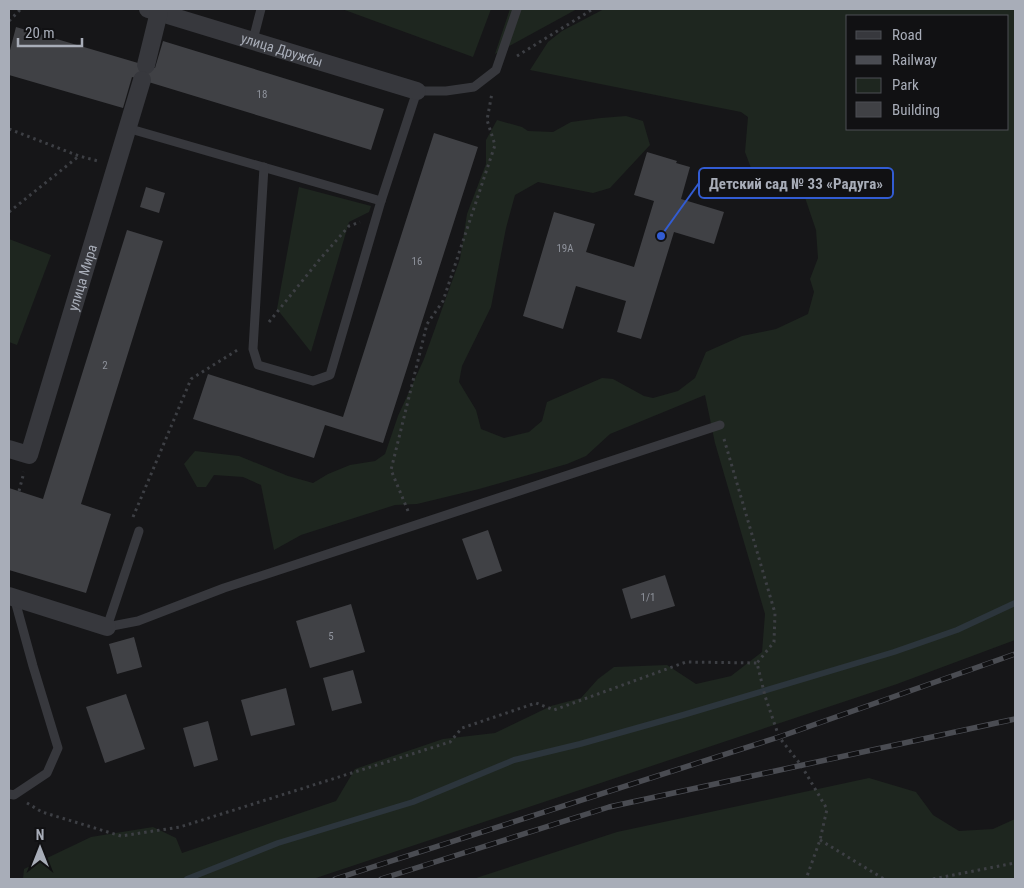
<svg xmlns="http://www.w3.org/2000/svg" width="1024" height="888" font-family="'Roboto Condensed',sans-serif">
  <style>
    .green { fill: #1e261f; fill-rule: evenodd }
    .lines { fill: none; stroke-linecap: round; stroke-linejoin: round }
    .stream { stroke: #2c353c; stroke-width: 6 }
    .building { fill: #404145 }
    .path { stroke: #3d3f44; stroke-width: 3; stroke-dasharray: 2.5 4; stroke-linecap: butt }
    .lane { stroke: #37383d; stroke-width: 9 }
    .street { stroke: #37383d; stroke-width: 18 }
    .rail-casing { stroke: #4a4c52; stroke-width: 5.5 }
    .rail { stroke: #111113; stroke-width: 4; stroke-dasharray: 11; stroke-linecap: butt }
    .labels { text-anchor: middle; stroke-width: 4; stroke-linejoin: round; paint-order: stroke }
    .number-label { font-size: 11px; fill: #8e929b }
    .street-label { font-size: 14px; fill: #a8adb8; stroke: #111113 }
    .leader { fill: none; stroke: #325cd3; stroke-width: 2 }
    .callout-dot { fill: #325cd3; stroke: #111113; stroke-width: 2 }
    .callout { fill: #111113; stroke: #325cd3; stroke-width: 2 }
    .callout-label { font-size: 15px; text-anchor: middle; font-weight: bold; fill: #a8adb8 }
  </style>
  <rect width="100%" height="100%" fill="#161618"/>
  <g class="green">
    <path d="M342,9H491L473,57Z"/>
    <path d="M510,9H577L495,54Z"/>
    <path d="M604,9H1015V640L897,684L313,879H23L24,869L91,837L153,827L176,838L182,853L336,801L355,769L443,739L495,733L551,706L581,698L598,679L614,667L667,665L696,684L731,676L762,652L765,614L715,443L705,395L610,434L586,456L567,464L479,489L417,504L395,505L301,535L274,550L261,485L243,477L214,475L206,487H197L184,464L195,451L239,456L288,476L313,483L328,474L350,465L375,461L385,454L398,416L424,359L460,259L467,214L486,164V140L497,120L522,127L528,131L553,132L571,122L601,118L626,116L643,121L650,145L610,188L593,193L538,182L515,195L506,228L491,307L462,366L459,382L476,410L481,429L504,438L529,432L542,421L547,402L602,378L613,379L644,396L653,398L678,391L695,378L706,352L742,336L776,329L808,314L814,292L810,279L818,258L816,230L799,180L784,178L751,168L745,152L748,117L741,112L530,70L548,42L562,31ZM848,16H1008V129H848Z"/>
    <path d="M299,187L371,206L369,212L349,222L311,352L277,309Z"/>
    <path d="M9,239L51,255L17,345L9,342Z"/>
    <path d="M869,778L916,792L933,815L959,831L993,829L1015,819V879H473L617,832Z"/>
  </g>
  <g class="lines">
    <path class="stream" d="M187,879L278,843L413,802L514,760L580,744L683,715L894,652L957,630L1015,603"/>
  </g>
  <g class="building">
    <path d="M16,27L155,68L163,41L384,109L371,150L132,77L123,108L9,75V54Z"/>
    <path d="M434,133L478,147L383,443L325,425L314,458L193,419L208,374L343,417Z"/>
    <path d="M647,152L677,161L676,163L690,167L681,199L724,212L714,244L674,232L641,339L617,332L626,301L576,286L563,329L523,316L554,212L595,224L586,252L634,267L654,201L634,195Z"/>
    <path d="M146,187L165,193L159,213L140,207Z"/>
    <path d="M127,230L163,241L81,504L111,514L86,593L9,570V488L43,499Z"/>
    <path d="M488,530L502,571L477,580L462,539Z"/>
    <path d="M665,575L675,606L631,619L622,589Z"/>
    <path d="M351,604L365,652L310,668L296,621Z"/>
    <path d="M134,637L142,667L117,674L109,644Z"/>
    <path d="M353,670L362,703L332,711L323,678Z"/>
    <path d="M286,688L295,725L251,736L241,700Z"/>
    <path d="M126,694L145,749L105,763L86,707Z"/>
    <path d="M208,721L218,760L194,767L183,728Z"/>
  </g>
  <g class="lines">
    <g class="path">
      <path d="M9,21L21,9"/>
      <path d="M517,56L593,9"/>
      <path d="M9,129L79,156L98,161"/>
      <path d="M9,212L79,156"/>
      <path d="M269,322L320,259L349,226L360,222"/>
      <path d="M724,439L775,613L774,642L757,663L765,696L779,737L801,765L827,809L820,840L806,879"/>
      <path d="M19,491L24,472"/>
      <path d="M408,511L391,470L427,324L443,301L495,145L487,120L492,93"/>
      <path d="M133,517L191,379L239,349"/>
      <path d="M27,803L42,812L121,836L180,827L450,742L462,728L536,703L554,710L686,662L757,663"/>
      <path d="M820,840L884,879"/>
      <path d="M933,879L1015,863"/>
    </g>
    <g class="lane">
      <path d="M253,40L261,9"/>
      <path d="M127,128L381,201"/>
      <path d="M264,167L253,349L258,365L313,381L330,375L381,201L417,91H446L474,87L496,70L517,9"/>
      <path d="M107,627L138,621L224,588L720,425"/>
      <path d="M107,627L139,531"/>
      <path d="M9,794L14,795L47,773L58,748L33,666L14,597"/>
    </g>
    <g class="street">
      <path id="s1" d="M148,9L417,91"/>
      <path d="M146,65L159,12"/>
      <path id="s2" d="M9,449L29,455L142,80"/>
      <path d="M9,596L107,627"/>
    </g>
    <g class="rail-casing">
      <g id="rail">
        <path d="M335,879L779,737L1015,654"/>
        <path d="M381,879L609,807L1015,719"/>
      </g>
    </g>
    <use href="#rail" class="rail"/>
  </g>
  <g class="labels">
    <g class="number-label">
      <text x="262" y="98">18</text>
      <text x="565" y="252">19А</text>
      <text x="417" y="265">16</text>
      <text x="105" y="369">2</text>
      <text x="648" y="601">1/1</text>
      <text x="331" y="640">5</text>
    </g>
    <g class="street-label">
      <text dy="5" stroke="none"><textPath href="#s1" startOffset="140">улица Дружбы</textPath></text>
      <text dy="5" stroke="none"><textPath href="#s2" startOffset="206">улица Мира</textPath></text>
    </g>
  </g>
  <path class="leader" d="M661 236L699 183"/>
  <circle class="callout-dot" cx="661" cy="236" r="5"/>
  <rect class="callout" x="699" y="168" width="194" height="30" rx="5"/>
  <g class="callout-label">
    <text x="796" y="189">Детский сад № 33 «Радуга»</text>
  </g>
  <rect width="1024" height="888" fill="none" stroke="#a8adb8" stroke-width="20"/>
  <rect x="846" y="15" width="162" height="115" fill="#111113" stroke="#4d4f55"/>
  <rect x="856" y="31" width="25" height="8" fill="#37383d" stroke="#4d4f55"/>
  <text x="892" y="40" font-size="15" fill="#a8adb8">Road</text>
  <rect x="856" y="56" width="25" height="8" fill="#4a4c52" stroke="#4d4f55"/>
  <text x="892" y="65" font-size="15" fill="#a8adb8">Railway</text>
  <rect x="856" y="78" width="25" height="15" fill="#1e261f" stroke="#4d4f55"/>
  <text x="892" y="90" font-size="15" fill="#a8adb8">Park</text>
  <rect x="856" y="102" width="25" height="15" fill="#404145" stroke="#4d4f55"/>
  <text x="892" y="115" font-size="15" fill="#a8adb8">Building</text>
  <g transform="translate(40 848)" stroke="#111113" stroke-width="4" paint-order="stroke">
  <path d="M0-4L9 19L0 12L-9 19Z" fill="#a8adb8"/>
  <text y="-8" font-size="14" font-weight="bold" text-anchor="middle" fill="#a8adb8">N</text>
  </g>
  <path d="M18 38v8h64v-8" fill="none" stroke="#a8adb8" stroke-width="2.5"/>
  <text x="25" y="38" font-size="15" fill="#a8adb8" stroke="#111113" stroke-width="4" paint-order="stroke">20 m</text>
</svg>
